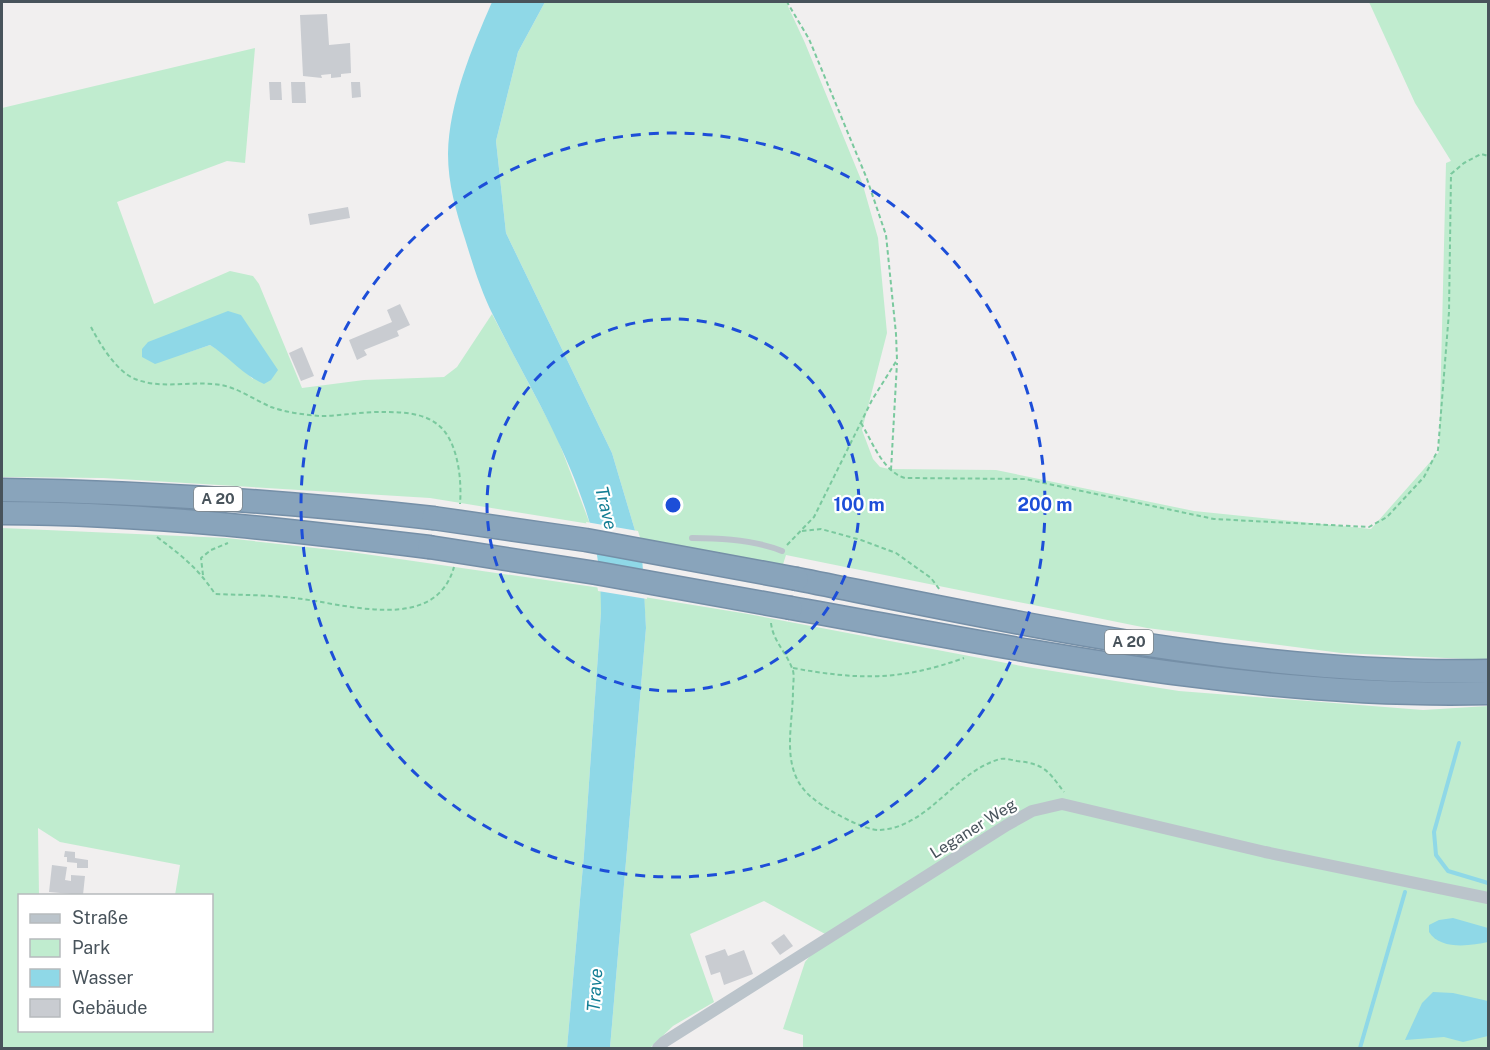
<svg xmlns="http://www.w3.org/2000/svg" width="1490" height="1050" font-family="'Public Sans',sans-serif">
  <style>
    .green { fill: #c0eccf; fill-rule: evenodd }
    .water { fill: #8fd8e7 }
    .pier { fill: #f1efef }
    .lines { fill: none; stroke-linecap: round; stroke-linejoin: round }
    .stream { stroke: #8fd8e7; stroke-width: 4 }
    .building { fill: #c9ccd1 }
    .highway-casing { stroke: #758fa7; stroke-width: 25 }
    .path { stroke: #7ac99e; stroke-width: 2; stroke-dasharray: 4.5 3; stroke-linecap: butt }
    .lane { stroke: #bbc4cb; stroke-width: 6 }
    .street { stroke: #bbc4cb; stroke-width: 12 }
    .highway { stroke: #89a4bb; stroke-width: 22 }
    .highway-bridge-casing { stroke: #758fa7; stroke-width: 25; stroke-linecap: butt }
    .highway-bridge { stroke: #89a4bb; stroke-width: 22 }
    .ring { fill: none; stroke: #1d4ed8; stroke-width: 3; stroke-dasharray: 10 8 }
    .labels { text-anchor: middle; stroke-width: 4.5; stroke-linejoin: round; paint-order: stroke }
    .shield { fill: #fff; stroke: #7f878c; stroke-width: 1.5 }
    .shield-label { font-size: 15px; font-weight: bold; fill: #48535b }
    .street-label { font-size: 16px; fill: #48535b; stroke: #fff }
    .water-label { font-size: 18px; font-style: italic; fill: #147e94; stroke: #fff }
    .centre { fill: #1d4ed8; stroke: #fff; stroke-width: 3 }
    .ring-label { font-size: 18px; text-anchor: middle; font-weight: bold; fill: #1d4ed8; stroke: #fff; stroke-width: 4.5; stroke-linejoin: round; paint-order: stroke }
  </style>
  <rect width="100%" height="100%" fill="#f1efef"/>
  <g class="green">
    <path d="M545,2H786L805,43L862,182L878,238L887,333L862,430L873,459L880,467L889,469L996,470L1194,511L1371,529L1439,452L1446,163L1451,161L1415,103L1369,2H1488V660L1341,653L1147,628L786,555L778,580L642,554L612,453L506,233L496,141L518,52Z"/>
    <path d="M255,48L245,163L227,161L117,202L154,304L230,271L253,276L259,284L302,388L364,380L444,377L457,367L492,314L557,437L590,524L430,498L103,478L2,477V108ZM241,315L253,379L225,354L210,345L183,354Z"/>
    <path d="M2,528L226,538L351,552L601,588V612L584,854L567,1048H2ZM38,828L60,842L180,865L175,895L212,896V1030H20V896L39,895Z"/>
    <path d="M644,597L748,614L1027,667L1179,691L1423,710L1488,706V1048H803V1035L783,1029L805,962L827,935L764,901L690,934L714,1002L673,1026L650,1048H610L646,628Z"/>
  </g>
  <g class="water">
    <path d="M492,2H545L518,52L496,141L506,233L612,453L642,554L646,628L610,1048H567L584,854L601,612C601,586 599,559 593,535C573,456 529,387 493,315C481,291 473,265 465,239C456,211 448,184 448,154C449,102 472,48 492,2Z"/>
    <path d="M228,311L241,315L278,370L271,380L264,384C243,375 229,357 210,345L155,364L142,357V349L148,342Z"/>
    <path d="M1453,918L1488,928V942C1470,946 1440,950 1429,932V925L1439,920Z"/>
    <path d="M1433,992L1453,993L1488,1001V1036L1463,1042L1444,1037L1405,1040L1422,1003Z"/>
  </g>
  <g class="pier">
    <path d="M586,522L638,531L645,553L646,563L593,553Z"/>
    <path d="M594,565L646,573L647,599L598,591Z"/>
  </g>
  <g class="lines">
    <g class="stream">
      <path d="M1459,743L1434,832L1436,855L1448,871L1488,883"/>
      <path d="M1360,1048L1405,892"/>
    </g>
  </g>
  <g class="building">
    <path d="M327,14L329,45L350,43L351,73L341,74V77L331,78V74L321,75L322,78L303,76L300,15Z"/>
    <path d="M269,82H281L282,100H270Z"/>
    <path d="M291,82H305L306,103H292Z"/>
    <path d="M351,82H360L361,97L352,98Z"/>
    <path d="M348,207L350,218L310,225L308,214Z"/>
    <path d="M400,304L410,325L397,331L399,336L364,350L367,355L357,360L349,340L392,322L387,310Z"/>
    <path d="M302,347L314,376L301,381L289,353Z"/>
    <path d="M65,851L75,852V858L88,860V868H77V863L67,862V857H64Z"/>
    <path d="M52,865L67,867L65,880L71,881V875L85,876L83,895L49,892Z"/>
    <path d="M784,934L793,946L780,955L771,943Z"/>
    <path d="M725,949L728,956L744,950L753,974L724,985L720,972L711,975L705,956Z"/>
  </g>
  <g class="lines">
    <g class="highway-casing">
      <g id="highway">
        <path d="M2,490C146,492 290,502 433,518"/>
        <path d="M2,513C145,513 287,530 429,547"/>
        <path d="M797,579C1025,624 1255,676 1488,671"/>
        <path d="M791,608C1021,649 1254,699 1488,693"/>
      </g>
    </g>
    <g class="path">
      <path d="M91,327C100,344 116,371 135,379C163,390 192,380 221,385C238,388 255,400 271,407C284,412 306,415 320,416C340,416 360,412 380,412C398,412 422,412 437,424C458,439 462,480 460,504"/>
      <path d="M861,423C872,441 883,472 905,478L1025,479L1214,519L1369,527L1387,517L1424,477L1438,450L1449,312L1451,174L1464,163L1481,154L1488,156"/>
      <path d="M891,470L897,363"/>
      <path d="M802,531L821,529L861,540L896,553L931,578L940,590"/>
      <path d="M157,537C181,555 198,568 215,594C242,595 268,595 294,598C344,603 435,635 454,567"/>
      <path d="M787,545L814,517L872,400L897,360L896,334L886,235L867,179L809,39L787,2"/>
      <path d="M203,575L201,558L211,550L228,543"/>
      <path d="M771,623C773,641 786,652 792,668C795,674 793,683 793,690C793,728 778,773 815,800C827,810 865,831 880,830C929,827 954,772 1000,759C1005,758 1012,760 1017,761C1045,764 1048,771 1064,792"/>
      <path d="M793,668C858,680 900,681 964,658"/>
    </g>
    <path class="lane" d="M692,538C721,538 755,540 782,551"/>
    <path class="street" d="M658,1048L664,1042L1007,825L1032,811L1062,804L1265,852L1488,898"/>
    <use href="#highway" class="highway"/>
    <g class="highway-bridge-casing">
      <g id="highway-bridge">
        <path d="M433,518L586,540L797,579"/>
        <path d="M429,547L596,573L791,608"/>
      </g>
    </g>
    <use href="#highway-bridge" class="highway-bridge"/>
  </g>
  <g class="ring">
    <circle cx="673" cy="505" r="186"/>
    <circle cx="673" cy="505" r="372"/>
  </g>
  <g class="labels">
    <g class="shield">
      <rect x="194" y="487" width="48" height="24" rx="4.5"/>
      <rect x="1105" y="630" width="48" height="24" rx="4.5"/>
    </g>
    <g class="shield-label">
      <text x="218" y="504">A 20</text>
      <text x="1129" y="647">A 20</text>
    </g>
    <g class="street-label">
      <text transform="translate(973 828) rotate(-32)" y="6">Leganer Weg</text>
    </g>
    <g class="water-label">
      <text transform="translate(606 508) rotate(76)" y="6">Trave</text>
      <text transform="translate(595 990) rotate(-86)" y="6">Trave</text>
    </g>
  </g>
  <circle cx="673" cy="505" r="9" class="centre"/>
  <g class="ring-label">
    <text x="859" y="511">100 m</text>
    <text x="1045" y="511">200 m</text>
  </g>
  <rect width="1490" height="1050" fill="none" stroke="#48535b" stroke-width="6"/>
  <rect x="18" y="894" width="195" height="138" fill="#ffffff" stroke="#b6babd" stroke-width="1.5"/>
  <rect x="30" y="914" width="30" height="9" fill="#bbc4cb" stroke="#b6babd" stroke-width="1.5"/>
  <text x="72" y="924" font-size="18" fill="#48535b">Straße</text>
  <rect x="30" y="939" width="30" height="18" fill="#c0eccf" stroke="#b6babd" stroke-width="1.5"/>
  <text x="72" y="954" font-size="18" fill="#48535b">Park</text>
  <rect x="30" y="969" width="30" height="18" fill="#8fd8e7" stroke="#b6babd" stroke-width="1.5"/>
  <text x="72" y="984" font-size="18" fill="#48535b">Wasser</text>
  <rect x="30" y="999" width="30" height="18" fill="#c9ccd1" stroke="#b6babd" stroke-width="1.5"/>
  <text x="72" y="1014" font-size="18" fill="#48535b">Gebäude</text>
</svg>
